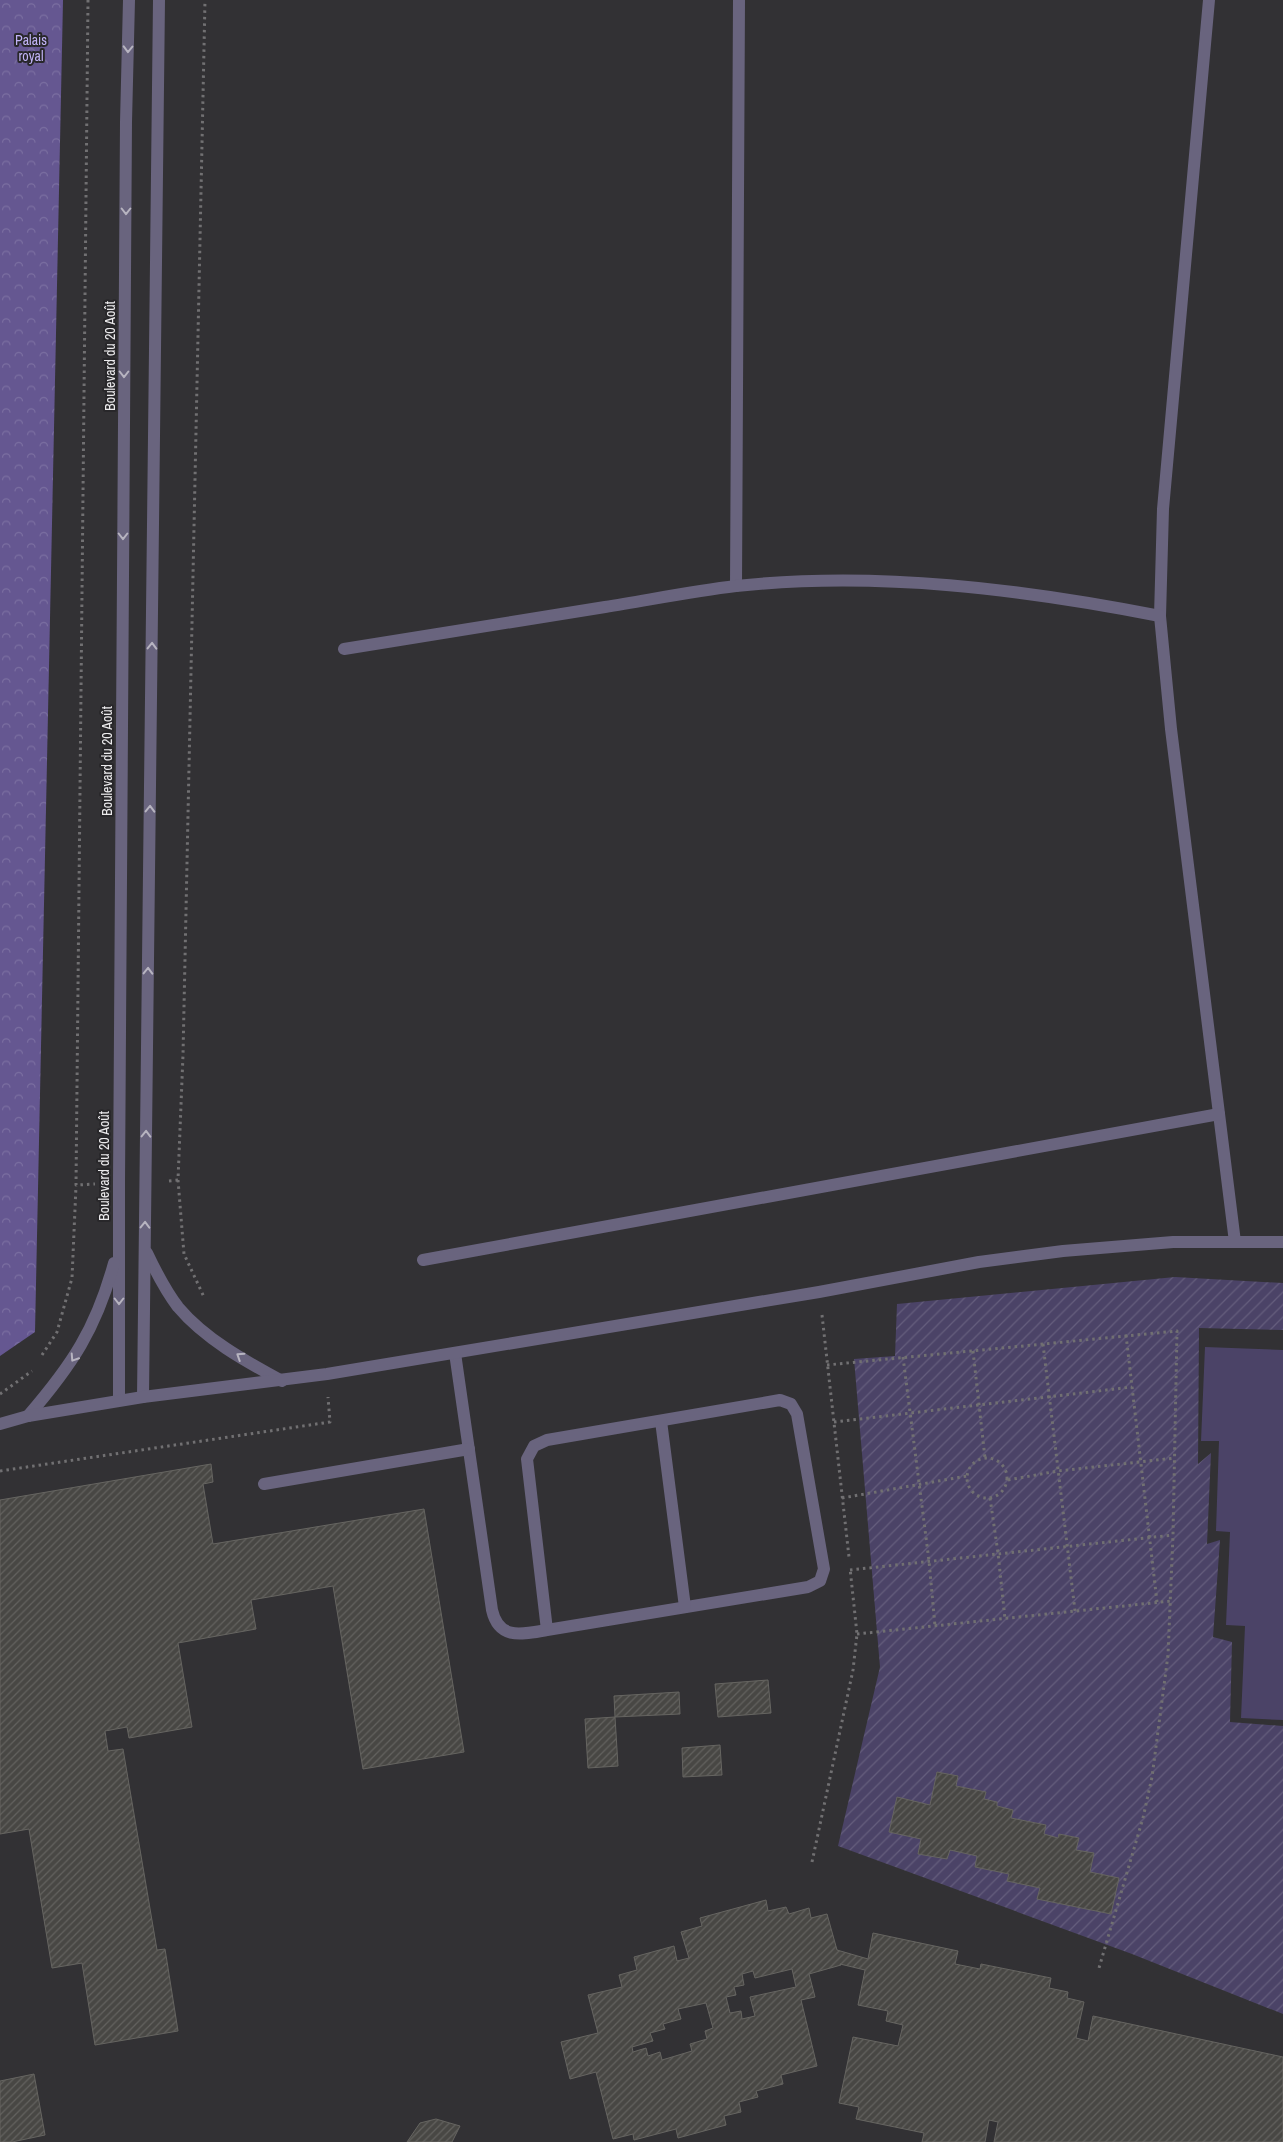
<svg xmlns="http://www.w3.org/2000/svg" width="1283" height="2142" font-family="'Archivo Narrow',sans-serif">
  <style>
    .grass { fill: #4b4367 }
    .forest { fill: url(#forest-crowns) }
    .garden { fill: url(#garden-furrows) }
    .building { fill: url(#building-hatch); stroke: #666561; fill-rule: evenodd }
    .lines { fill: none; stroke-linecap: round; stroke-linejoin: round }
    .path { stroke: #717072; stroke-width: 3; stroke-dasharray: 2.5 4; stroke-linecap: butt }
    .lane { stroke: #69647e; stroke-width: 12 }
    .street { stroke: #69647e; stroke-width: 12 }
    .oneway { stroke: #b7b4c0 }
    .labels { text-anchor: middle; stroke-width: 4; stroke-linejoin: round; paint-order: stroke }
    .park-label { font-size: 14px; fill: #c1b3f7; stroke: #28272a }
    .street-label { font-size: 14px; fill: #ebeaec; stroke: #28272a }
  </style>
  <defs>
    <pattern id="forest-crowns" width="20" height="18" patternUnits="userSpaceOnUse" patternTransform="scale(1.25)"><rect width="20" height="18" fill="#655791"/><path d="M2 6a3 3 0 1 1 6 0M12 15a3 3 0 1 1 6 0" fill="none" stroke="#7b6fa1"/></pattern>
    <pattern id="garden-furrows" width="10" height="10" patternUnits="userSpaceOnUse" patternTransform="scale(1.25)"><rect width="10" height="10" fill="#4b4367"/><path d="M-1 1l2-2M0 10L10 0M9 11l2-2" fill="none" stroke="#655e7d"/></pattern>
    <pattern id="building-hatch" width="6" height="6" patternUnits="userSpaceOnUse" patternTransform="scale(1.25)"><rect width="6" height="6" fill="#484744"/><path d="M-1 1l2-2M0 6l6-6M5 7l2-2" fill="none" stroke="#63625f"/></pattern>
  </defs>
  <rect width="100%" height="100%" fill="#323134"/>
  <path class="grass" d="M1205,1347L1283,1350V1720L1241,1718L1245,1626L1226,1625L1230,1532L1216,1531L1219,1441H1201Z"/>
  <path class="forest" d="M0,0H63L35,1332L0,1356Z"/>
  <path class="garden" d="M1175,1277L1283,1283V1330L1199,1328L1198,1464L1211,1453L1207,1544L1220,1540L1213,1637L1232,1642L1230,1722L1283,1726V2014L1132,1954L838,1846L880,1667L854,1359L895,1356L897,1304Z"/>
  <g class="building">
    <path d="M211,1464L213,1482L203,1484L213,1544L424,1509L464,1752L363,1769L333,1586L251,1600L256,1629L178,1643L192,1727L129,1738L127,1727L105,1731L108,1751L123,1749L157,1950L165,1949L178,2031L95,2045L82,1963L52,1968L29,1829L0,1834V1500Z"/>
    <path d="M768,1680L771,1713L718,1717L715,1684Z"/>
    <path d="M679,1692L680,1714L615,1717L614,1696Z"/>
    <path d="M615,1717L618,1766L588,1768L585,1719Z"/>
    <path d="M720,1745L722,1775L683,1777L682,1748Z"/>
    <path d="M937,1772L958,1776L956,1786L986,1792L984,1799L997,1802V1806L1013,1810L1011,1818L1046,1825L1044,1834L1058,1838L1059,1834L1079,1838L1076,1850L1094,1853L1090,1872L1119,1878L1111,1914L1037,1899L1040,1888L1007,1881L1009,1874L975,1867L977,1856L950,1850L947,1859L918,1854L921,1839L889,1832L897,1797L930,1805Z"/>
    <path d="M766,1900L768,1911L786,1907L789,1914L809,1908L811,1918L827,1914L837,1950L868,1959L873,1933L958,1951L955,1964L980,1969L981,1964L1051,1978L1049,1988L1068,1992L1067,1998L1084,2002L1076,2038L1088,2041L1093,2016L1283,2057V2142H994L998,2122L989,2120L985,2142H922L924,2133L856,2119L859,2107L839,2103L853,2037L898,2046L903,2025L886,2021L888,2011L858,2005L865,1970L840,1964L841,1965L809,1974L815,1997L801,2000L817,2066L781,2075L783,2084L756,2091L758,2097L739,2102L741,2112L724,2116L726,2125L678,2138L676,2129L634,2140L633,2134L613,2139L596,2072L570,2079L561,2042L598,2033L588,1995L622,1987L619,1975L637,1970L634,1957L674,1946L677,1961L689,1958L681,1932L702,1926L700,1918ZM792,1969L796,1987L750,1997L755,2016L742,2019L741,2011L730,2013L726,1997L736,1995L734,1987L744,1985L742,1974L753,1971L755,1978ZM706,2003L713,2028L705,2031L707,2039L690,2044L692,2051L662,2060L660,2052L648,2056L646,2048L633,2052L632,2047L653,2041L650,2033L665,2029L663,2024L681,2019L678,2009Z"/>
    <path d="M34,2074L45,2135L12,2142H0V2081Z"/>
    <path d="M436,2119L460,2126L452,2142H407L420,2123Z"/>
  </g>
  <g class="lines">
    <g class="path">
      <path d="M88,0L76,1185L95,1184"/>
      <path d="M178,1180L184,1254L204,1297"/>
      <path d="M169,1181L178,1180L183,1055L205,0"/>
      <path d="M822,1315L849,1557"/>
      <path d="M1126,1335L1157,1602"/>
      <path d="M1043,1344L1075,1611"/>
      <path d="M973,1351L985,1458"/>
      <path d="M42,1355L57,1332L72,1278L76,1186"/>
      <path d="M903,1357L929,1561L935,1626"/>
      <path d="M827,1365L1177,1331L1173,1535L1168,1655L1152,1777L1143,1818L1099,1968"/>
      <path d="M0,1394L32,1371"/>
      <path d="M834,1422L1132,1387"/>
      <circle cx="987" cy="1478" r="20"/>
      <path d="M0,1471L330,1422L328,1397"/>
      <path d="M1008,1480L1058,1471L1175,1458"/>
      <path d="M842,1498L967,1476"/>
      <path d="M990,1498L998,1553L1005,1619"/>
      <path d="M850,1570L1173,1535"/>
      <path d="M857,1634L1171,1601"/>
      <path d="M812,1862L853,1670L857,1634L850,1568"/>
    </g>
    <g class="lane">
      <path d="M1209,0L1163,509L1160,616L1171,729L1235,1242"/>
      <path d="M736,586L739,0"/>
      <path d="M344,649C431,635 518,621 605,607C649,600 693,591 736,586C878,571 1022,589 1160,616"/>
      <path d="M423,1260L1219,1114"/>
      <path d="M455,1353L492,1610C499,1641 523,1634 547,1630L808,1587L820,1581L824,1569L797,1414L791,1404L780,1400L547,1440L534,1446L527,1459L547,1630"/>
      <path d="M661,1421L685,1607"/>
      <path d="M264,1484L469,1449"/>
    </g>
    <g class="street">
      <path d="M147,1253C156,1272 165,1290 178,1307C205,1339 245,1361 282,1381"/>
      <path d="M143,1397L159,0"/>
      <path d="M119,1400V1183L126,122L129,0"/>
      <path d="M28,1416C72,1365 96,1329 114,1263"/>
      <path d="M0,1424L28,1416L143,1397L327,1374L819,1292L979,1262L1063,1251L1173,1242H1283"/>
    </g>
  </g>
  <defs><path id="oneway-chevron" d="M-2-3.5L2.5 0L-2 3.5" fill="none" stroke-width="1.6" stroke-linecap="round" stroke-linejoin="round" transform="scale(1.25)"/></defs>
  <g class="oneway">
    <use href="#oneway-chevron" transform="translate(128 49) rotate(91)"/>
    <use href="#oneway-chevron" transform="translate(126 211) rotate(90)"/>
    <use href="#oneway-chevron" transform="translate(124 374) rotate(90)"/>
    <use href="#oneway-chevron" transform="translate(123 536) rotate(90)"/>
    <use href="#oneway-chevron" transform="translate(152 646) rotate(-89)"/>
    <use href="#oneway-chevron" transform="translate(150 809) rotate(-89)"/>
    <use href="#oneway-chevron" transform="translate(148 971) rotate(-89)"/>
    <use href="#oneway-chevron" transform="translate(146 1134) rotate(-89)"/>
    <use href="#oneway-chevron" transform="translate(145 1225) rotate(-89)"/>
    <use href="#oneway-chevron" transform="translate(119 1301) rotate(90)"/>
    <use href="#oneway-chevron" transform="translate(240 1356) rotate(-147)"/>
    <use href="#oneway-chevron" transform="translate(74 1358) rotate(123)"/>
  </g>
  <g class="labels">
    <g class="park-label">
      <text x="31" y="45">Palais<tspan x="31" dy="16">royal</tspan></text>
    </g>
    <g class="street-label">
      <text transform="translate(110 356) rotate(-90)" y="5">Boulevard du 20 Août</text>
      <text transform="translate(107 761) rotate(-90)" y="5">Boulevard du 20 Août</text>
      <text transform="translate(104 1166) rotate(-90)" y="5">Boulevard du 20 Août</text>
    </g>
  </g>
</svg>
